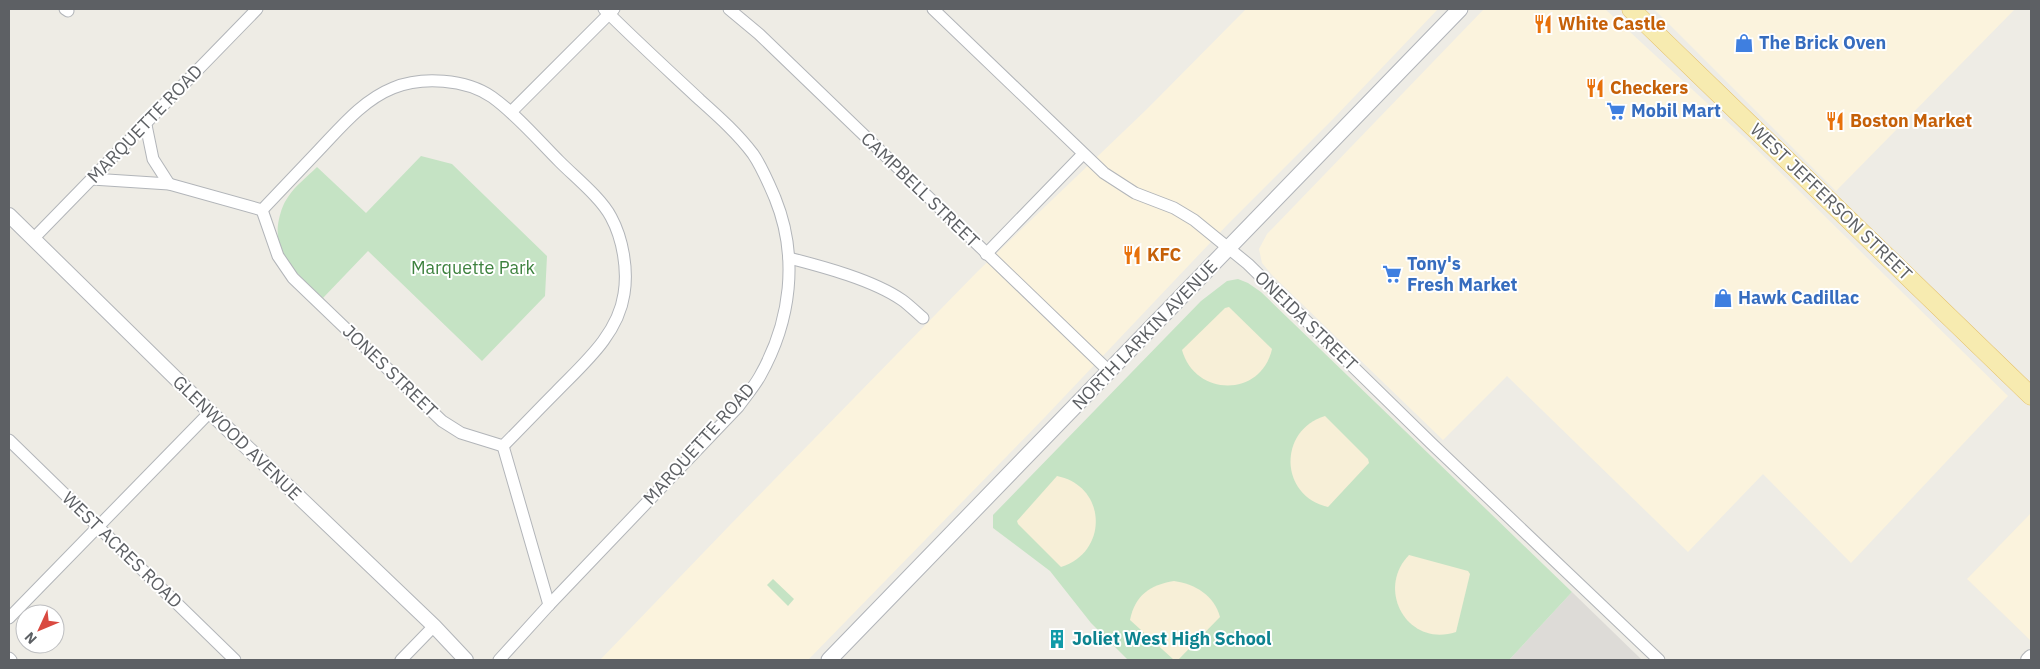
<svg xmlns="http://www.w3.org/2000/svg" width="2040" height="669" font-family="'IBM Plex Sans',sans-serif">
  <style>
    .commercial { fill: #fbf3dd }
    .industrial { fill: #dddbd7 }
    .green { fill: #c5e3c4 }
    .sand { fill: #f7efd7 }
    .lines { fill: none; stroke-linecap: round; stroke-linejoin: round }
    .minor-casing { stroke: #b2b5b9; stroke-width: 13 }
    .tertiary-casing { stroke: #b2b5b9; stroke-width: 16 }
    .secondary-casing { stroke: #b1b4b9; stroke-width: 17 }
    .primary-casing { stroke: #e4bf68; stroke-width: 19 }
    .minor { stroke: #fff; stroke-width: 11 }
    .tertiary { stroke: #fff; stroke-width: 14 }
    .secondary { stroke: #fff; stroke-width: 15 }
    .primary { stroke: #f7ebb0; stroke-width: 18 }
    .labels { text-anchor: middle; stroke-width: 4; stroke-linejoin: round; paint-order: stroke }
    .food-label { font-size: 18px; font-weight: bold; fill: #c56008; stroke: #fff; text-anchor: start }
    .shop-label { font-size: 18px; font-weight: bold; fill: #366cbe; stroke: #fff; text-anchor: start }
    .street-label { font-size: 18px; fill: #5d6064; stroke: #fff }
    .park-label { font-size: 18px; fill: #3e823f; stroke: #fff }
    .culture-label { font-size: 18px; font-weight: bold; fill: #0d838f; stroke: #fff; text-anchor: start }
  </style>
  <rect width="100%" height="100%" fill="#eeece5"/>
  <g class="commercial">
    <path d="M1246,9H1438L1334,118L1228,224L1045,417L808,660H600L730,525L978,271L1147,109Z"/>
    <path d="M1484,9H1605L1745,138L2008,396L1851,563L1763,474L1688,552L1507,376L1443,440L1272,275L1262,263L1259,249L1267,234Z"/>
    <path d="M1654,9H2015L1836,191Z"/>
    <path d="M2031,513V641L1967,579Z"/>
  </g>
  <path class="industrial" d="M1572,592L1642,660H1509Z"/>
  <g class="green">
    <path d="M421,156L452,164L547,256L545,296L482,361L368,251L323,298C300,276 271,254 279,219C281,211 283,204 288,197C295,186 307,177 317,167L366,213Z"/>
    <path d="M1238,279L1248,283L1261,292L1572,592L1509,660H1128L1091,623L1050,571L993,528V515L1201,301L1227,281Z"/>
    <path d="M773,579L794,599L788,606L767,585Z"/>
  </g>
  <g class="sand">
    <path d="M1229,307L1272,349C1261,398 1195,397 1182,350L1225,308Z"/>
    <path d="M1325,416L1368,459L1369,463L1328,507C1279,496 1278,430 1325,416Z"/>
    <path d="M1057,476C1107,486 1109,552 1061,567L1018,524L1017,521Z"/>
    <path d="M1409,555L1468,571L1470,574L1456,632C1408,648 1375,590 1409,555Z"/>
    <path d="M1174,581C1195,584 1214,595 1220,617L1178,660H1174L1130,620C1135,595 1150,585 1174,581Z"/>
  </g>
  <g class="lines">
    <g class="minor-casing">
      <g id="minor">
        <path d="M65,9L68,11"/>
        <path d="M729,9L759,34L1110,372"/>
        <path d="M933,9L1104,173L1135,193L1174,208L1194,220L1248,264L1431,443L1659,660"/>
        <path d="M511,112L614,9"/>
        <path d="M146,125L153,159L169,184"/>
        <path d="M92,179L169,184L262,210"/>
        <path d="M262,210C281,190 300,170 319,150C341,127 363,100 393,88C422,76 466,79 492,97C517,115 538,140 560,162C576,178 601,198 611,217C623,239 628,270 624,294C618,335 583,364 556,392C538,410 521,428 503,446"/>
        <path d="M262,210L278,256L293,278L442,421L461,433L503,446"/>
        <path d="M33,239L257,9"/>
        <path d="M986,254L1083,154"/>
        <path d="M789,258C824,267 873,280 902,300C909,305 916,312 923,318"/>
        <path d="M9,440L235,660"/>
        <path d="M503,446L549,605"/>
        <path d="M9,618L210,412"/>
        <path d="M9,658L11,660"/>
        <path d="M401,660L434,626"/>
        <path d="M499,660L549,605L738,407C745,397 754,387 760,376C791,321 799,257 775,198C769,184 762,167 753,154C738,134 719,117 700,100C668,70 635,40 604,9"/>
      </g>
    </g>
    <g class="tertiary-casing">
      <g id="tertiary">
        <path d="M9,215L210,412L434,626L466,660"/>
        <path d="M2028,660L2031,657"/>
      </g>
    </g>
    <g class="secondary-casing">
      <path id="secondary" d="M829,660L1460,9"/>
    </g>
    <g class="primary-casing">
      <path id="primary" d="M1631,9L2031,396"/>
    </g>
    <use href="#minor" class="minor"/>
    <use href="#tertiary" class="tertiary"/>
    <use href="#secondary" class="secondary"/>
    <use href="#primary" class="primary"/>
  </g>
  <defs>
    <g id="restaurant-bare" transform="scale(1.5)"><path d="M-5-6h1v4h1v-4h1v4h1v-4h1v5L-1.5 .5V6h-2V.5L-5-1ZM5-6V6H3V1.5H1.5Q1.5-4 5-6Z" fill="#e8710a" stroke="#fff" stroke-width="2.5" paint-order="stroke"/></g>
    <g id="shop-bare" transform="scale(1.5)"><path d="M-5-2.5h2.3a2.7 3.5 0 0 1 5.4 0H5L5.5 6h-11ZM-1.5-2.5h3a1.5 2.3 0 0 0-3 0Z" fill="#3f7fe0" stroke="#fff" stroke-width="2.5" paint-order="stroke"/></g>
    <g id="supermarket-bare" transform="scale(1.5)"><path d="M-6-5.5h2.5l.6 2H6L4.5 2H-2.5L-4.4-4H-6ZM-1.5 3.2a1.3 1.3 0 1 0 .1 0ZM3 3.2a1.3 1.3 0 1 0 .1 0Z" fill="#3f7fe0" stroke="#fff" stroke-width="2.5" paint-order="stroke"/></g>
    <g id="building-bare" transform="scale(1.5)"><path d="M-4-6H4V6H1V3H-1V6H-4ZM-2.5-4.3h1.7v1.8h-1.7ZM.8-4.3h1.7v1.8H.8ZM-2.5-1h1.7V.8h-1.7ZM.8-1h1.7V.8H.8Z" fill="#0f9aa8" stroke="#fff" stroke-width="2.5" paint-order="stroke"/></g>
  </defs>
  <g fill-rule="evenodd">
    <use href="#restaurant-bare" x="1543" y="24"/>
    <use href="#shop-bare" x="1744" y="43"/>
    <use href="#restaurant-bare" x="1595" y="88"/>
    <use href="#supermarket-bare" x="1616" y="111"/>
    <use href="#restaurant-bare" x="1835" y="121"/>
    <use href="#restaurant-bare" x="1132" y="255"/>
    <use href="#supermarket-bare" x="1392" y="274"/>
    <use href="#shop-bare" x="1723" y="298"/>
    <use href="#building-bare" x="1057" y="639"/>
  </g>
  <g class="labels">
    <g class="food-label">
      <text x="1558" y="30">White Castle</text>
      <text x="1610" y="94">Checkers</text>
      <text x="1850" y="127">Boston Market</text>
      <text x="1147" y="261">KFC</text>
    </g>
    <g class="shop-label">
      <text x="1759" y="49">The Brick Oven</text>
      <text x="1631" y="117">Mobil Mart</text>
      <text x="1407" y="270">Tony's<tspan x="1407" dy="21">Fresh Market</tspan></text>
      <text x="1738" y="304">Hawk Cadillac</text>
    </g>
    <g class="street-label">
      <text transform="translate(145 124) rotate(-46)" y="6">MARQUETTE ROAD</text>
      <text transform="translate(920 190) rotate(44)" y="6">CAMPBELL STREET</text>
      <text transform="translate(1831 202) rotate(44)" y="6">WEST JEFFERSON STREET</text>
      <text transform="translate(1306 321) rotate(44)" y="6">ONEIDA STREET</text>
      <text transform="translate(1145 335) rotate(-46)" y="6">NORTH LARKIN AVENUE</text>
      <text transform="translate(390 371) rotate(44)" y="6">JONES STREET</text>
      <text transform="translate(237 438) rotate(44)" y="6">GLENWOOD AVENUE</text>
      <text transform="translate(699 444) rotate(-48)" y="6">MARQUETTE ROAD</text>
      <text transform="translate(122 550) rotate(44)" y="6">WEST ACRES ROAD</text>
    </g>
    <g class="park-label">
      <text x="473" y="274">Marquette Park</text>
    </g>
    <g class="culture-label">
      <text x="1072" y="645">Joliet West High School</text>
    </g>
  </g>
  <rect width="2040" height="669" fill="none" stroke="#5d6064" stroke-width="20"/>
  <g transform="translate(40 629) rotate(226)"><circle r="24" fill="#ffffff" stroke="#bebfc1"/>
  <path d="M0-4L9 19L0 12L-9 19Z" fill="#d94940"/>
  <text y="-8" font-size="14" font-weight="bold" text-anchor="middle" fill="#5d6064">N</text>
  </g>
</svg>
